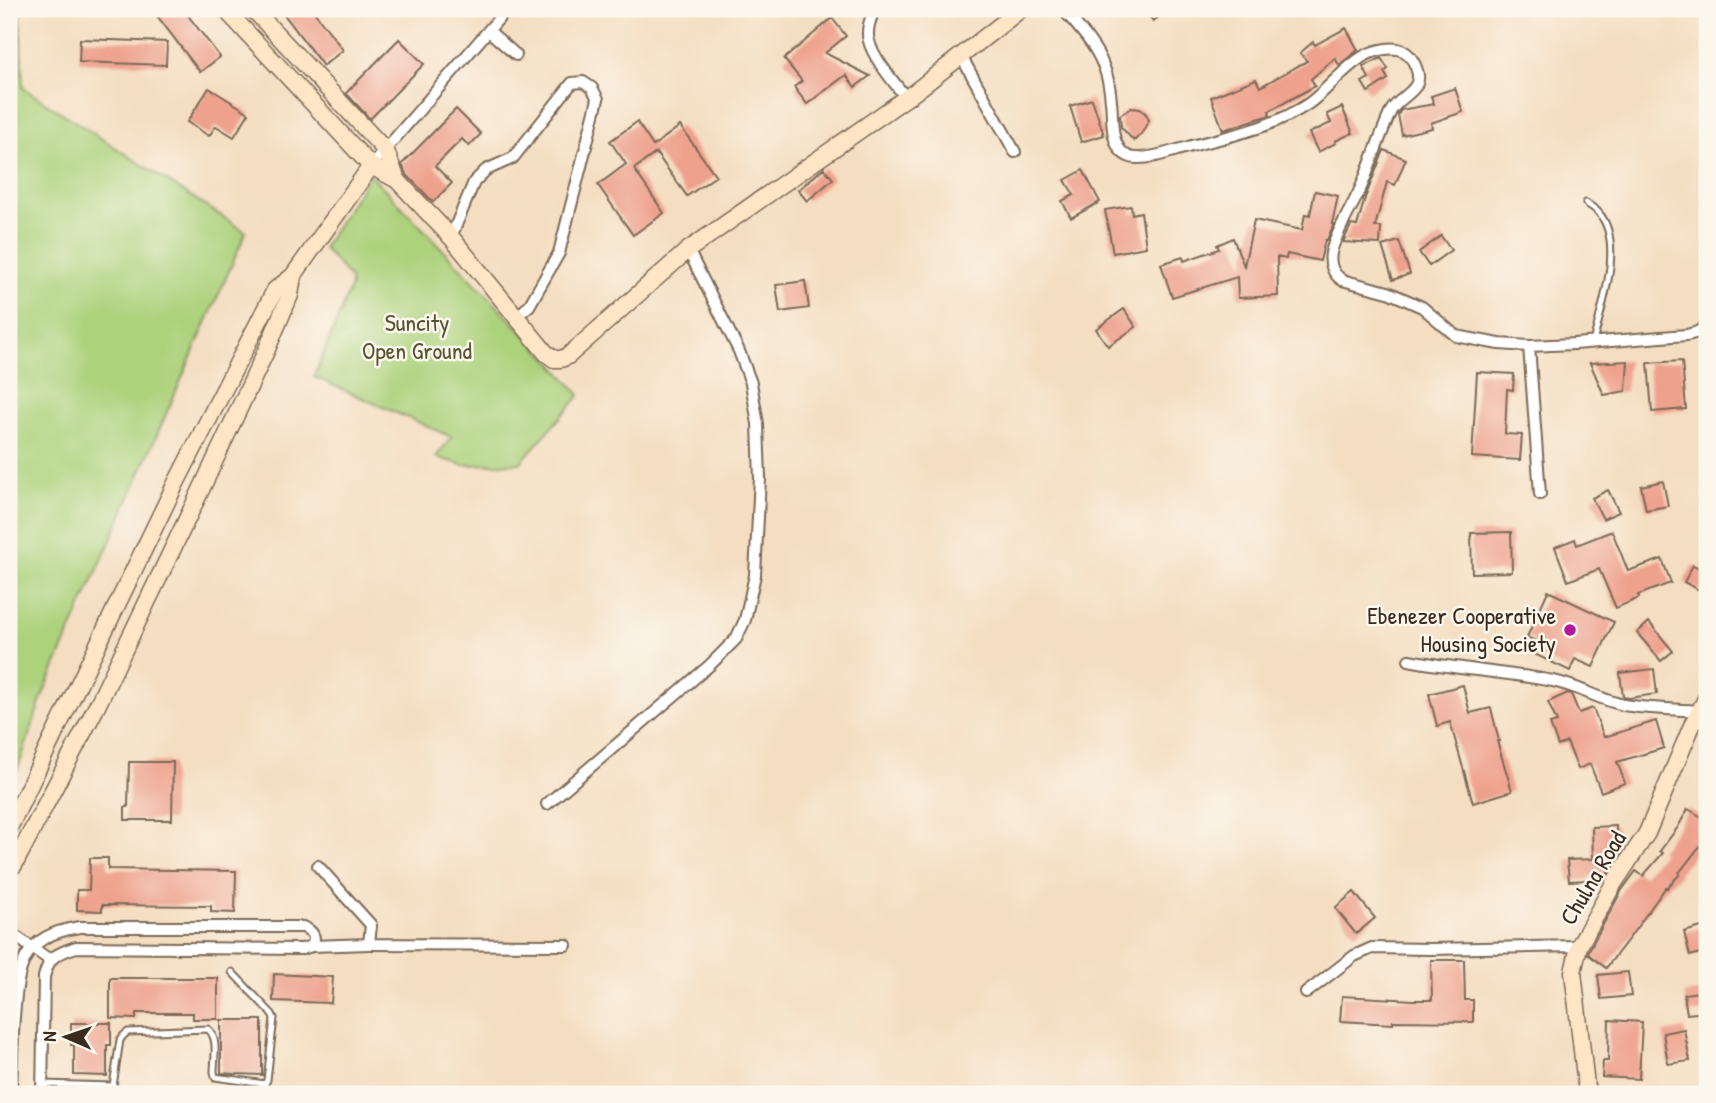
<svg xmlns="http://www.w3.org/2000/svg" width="1716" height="1103" font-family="'Patrick Hand',sans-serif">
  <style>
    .green { fill: #acd27c; stroke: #747e4d; stroke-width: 2 }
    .building { fill: #eea18d }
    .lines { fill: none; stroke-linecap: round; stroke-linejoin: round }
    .lane-casing { stroke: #7c6957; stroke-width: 9 }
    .street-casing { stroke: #7c6957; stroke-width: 14 }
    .secondary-casing { stroke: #7c6957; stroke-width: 19 }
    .lane { stroke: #fff; stroke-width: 5 }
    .street { stroke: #fff; stroke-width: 10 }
    .secondary { stroke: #fde5c5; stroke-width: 16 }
    .poi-dot { fill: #b5179e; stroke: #fbf7ec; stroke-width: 2.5 }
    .labels { text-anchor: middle; stroke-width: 5; stroke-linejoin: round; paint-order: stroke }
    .park-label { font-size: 24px; fill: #575436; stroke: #fbf7ec }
    .poi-label { font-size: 24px; fill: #3b2a1e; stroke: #fbf7ec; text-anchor: end }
    .street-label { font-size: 24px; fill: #3b2a1e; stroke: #fbf7ec }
  </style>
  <rect width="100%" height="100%" fill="#fbf7ec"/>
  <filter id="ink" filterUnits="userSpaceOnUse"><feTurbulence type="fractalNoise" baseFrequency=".0143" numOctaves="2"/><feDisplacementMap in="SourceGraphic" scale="14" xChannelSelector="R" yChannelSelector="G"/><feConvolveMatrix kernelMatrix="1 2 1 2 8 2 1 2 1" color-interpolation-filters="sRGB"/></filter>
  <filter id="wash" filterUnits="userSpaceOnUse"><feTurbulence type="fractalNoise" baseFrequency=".00686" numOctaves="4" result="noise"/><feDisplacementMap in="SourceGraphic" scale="28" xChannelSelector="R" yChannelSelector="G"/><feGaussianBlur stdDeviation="1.57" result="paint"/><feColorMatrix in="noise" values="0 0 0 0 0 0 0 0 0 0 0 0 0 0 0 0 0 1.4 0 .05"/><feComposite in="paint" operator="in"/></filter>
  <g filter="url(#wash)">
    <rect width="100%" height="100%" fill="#f4ddc0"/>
    <g class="green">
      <path d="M9,9H20L23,88L246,232L43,694L9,795Z"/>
      <path d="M370,174L552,363L580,395L520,463L463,465L436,457L452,437L314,377L351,286L350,278L323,248Z"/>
    </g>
    <g id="blocks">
      <g class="building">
        <path d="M152,9H183L220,57L200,72Z"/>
        <path d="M280,9H312L343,50L323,66Z"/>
        <path d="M1144,9H1170L1153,21Z"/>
        <path d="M832,18L846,36L825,53L870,76L855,87L846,75L807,104L794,87L802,81L784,59Z"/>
        <path d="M1346,28L1358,50L1339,65L1335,58L1311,79L1315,86L1269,111L1270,115L1223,130L1211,97L1256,79L1260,87L1307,61L1300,53L1313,42L1315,45Z"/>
        <path d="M80,39L167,42L166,65L79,62Z"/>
        <path d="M399,39L424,64L370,119L346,93Z"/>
        <path d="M1381,58L1388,69L1384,72L1388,79L1368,92L1362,82L1369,78L1363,67Z"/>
        <path d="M209,88L249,113L234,137L216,126L209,136L187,122Z"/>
        <path d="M1455,88L1463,112L1431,123L1432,128L1402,135L1398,115L1401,110L1434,104L1431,96Z"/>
        <path d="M1092,99L1104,135L1081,142L1070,106Z"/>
        <path d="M1342,107L1353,133L1335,141L1336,143L1318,152L1309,133L1331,123L1327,114Z"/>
        <path d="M1131,108L1140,109L1146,114L1149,120L1142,133L1134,141L1121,127L1120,115Z"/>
        <path d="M456,109L481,134L469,146L462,139L435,166L452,183L433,202L406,174L402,164Z"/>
        <path d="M637,122L653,146L680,126L716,176L687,196L656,153L634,169L664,213L633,235L598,185L626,164L610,141Z"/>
        <path d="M1384,150L1406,159L1395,185L1387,182L1375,227H1381L1380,244L1343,242L1351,225L1357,226L1365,198Z"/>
        <path d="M824,168L833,179L807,201L798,190Z"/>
        <path d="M1083,170L1100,202L1071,218L1062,201L1074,195L1065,180Z"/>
        <path d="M1315,191L1338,196L1332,224H1334L1327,240H1325L1320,261L1287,254L1286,259L1277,257L1278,296L1238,298L1237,277L1172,297L1161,264L1183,257L1184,261L1219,249L1217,245L1233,238L1244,266L1254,220L1302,230L1305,214L1310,215Z"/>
        <path d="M1131,206L1132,214L1141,212L1146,247L1113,253L1105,210Z"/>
        <path d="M1441,236L1451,250L1429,266L1419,252Z"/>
        <path d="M1399,241L1410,274L1393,280L1382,246Z"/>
        <path d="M805,281L809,308L780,312L776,285Z"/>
        <path d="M1124,309L1136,327L1108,346L1096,329Z"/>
        <path d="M1628,361L1626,391L1604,395L1590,363Z"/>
        <path d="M1682,361L1686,409L1652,412L1648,363Z"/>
        <path d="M1477,372L1514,374L1513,390L1507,389L1505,434L1522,435L1520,460L1472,457Z"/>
        <path d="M1663,481L1668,506L1646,510L1641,486Z"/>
        <path d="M1608,490L1619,512L1603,519L1592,498Z"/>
        <path d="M1612,531L1628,571L1662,559L1671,583L1638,595L1639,598L1616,608L1599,569L1568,581L1555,547L1575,539L1577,545Z"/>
        <path d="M1511,532L1512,572L1472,573L1471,533Z"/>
        <path d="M1693,565L1707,572V594L1684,582Z"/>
        <path d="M1548,591L1614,622L1593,667L1575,659L1570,671L1528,651L1533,640L1527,637Z"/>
        <path d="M1649,622L1673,651L1661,661L1637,633Z"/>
        <path d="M1654,669L1657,694L1629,698L1623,697L1620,673Z"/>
        <path d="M1463,685L1470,713L1491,708L1499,741H1497L1512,791L1473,803L1450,722L1437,726L1429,694Z"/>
        <path d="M1568,693L1571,694L1579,713L1593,708L1604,737L1656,721L1664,748L1617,762L1625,783L1601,792L1590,764L1578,769L1567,742L1558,746L1550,724L1557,722L1548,702Z"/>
        <path d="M129,762H173L172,820H125V807H128Z"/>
        <path d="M1688,809L1707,820V850L1700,846L1679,873L1680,874L1667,888L1666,887L1630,937L1606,968L1588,954L1589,950L1622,890L1636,871L1643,876L1663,853L1660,851L1678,827Z"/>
        <path d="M1616,826L1617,859L1606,876L1589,877V880L1569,881L1567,860L1593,859L1592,827Z"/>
        <path d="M90,858H108V869L236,871L235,913L211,912V906L102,905V911L77,910V890H89Z"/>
        <path d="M1354,892L1375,918L1356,934L1335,908Z"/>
        <path d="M1705,926L1707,935V951L1690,956L1684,932Z"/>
        <path d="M1431,960H1464L1465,1000H1473V1022L1393,1021V1024L1340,1021L1342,996L1414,1000H1432Z"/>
        <path d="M1628,972L1631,996L1601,999L1598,975Z"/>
        <path d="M274,974L333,977L331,1003L273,1001Z"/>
        <path d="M110,978H218V1019H193V1013H136V1019L110,1018Z"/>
        <path d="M1707,991V1012L1687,1014L1684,994Z"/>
        <path d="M221,1020H262V1075L235,1074L221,1073Z"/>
        <path d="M1609,1020L1642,1022L1639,1079L1602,1077L1603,1061H1608Z"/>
        <path d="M71,1023H111V1045H107V1076L74,1075V1045H71Z"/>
        <path d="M1684,1029L1690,1061L1668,1064L1663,1033Z"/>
      </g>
    </g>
  </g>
  <g filter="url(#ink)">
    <use href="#blocks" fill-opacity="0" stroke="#7c6957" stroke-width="2"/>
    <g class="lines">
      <g class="lane-casing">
        <g id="lane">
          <path d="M1586,203C1590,206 1596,209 1599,213C1625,244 1601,307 1593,343"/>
          <path d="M42,1084L113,1086L120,1040L124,1035L128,1032L208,1029C219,1038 214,1059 214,1072L215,1077L265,1084L267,1080L274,1018L272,1014L232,972"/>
          <path d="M223,1093V1094"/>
        </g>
      </g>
      <g class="street-casing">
        <g id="street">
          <path d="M875,9C870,18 866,31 869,41C873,58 895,83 906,98"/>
          <path d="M1063,9C1077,26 1095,44 1103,65C1108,76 1110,89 1111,101C1113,117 1110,140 1122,152C1125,155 1131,158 1136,158C1153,159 1172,151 1188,147C1228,136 1273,128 1308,104C1328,90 1343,68 1364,56C1375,50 1394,45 1405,52C1412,56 1419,71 1418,79C1417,92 1397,99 1391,111C1380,135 1372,161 1362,185C1354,205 1335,233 1331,253C1329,264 1333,274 1342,280L1388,292L1422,307L1456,336L1499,344L1529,346L1574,344L1686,335C1696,333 1703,332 1707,321"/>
          <path d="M489,31L516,55"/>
          <path d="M961,56L1015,152"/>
          <path d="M371,166L507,9"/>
          <path d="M451,237L474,182L486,170L513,158L572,83L583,82L592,88L598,99L559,253L529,306L516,317"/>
          <path d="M1529,346L1540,494"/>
          <path d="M1409,660C1456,669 1505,672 1553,681C1578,686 1600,700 1624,705C1649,709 1675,709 1700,711"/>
          <path d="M547,804L710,665L736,639L745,620L755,575L760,478L758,424L751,383L739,351L688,250"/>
          <path d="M318,866L371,925L369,944L566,945"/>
          <path d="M9,932L50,960"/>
          <path d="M312,946L369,944"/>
          <path d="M1306,993L1354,956L1372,948L1430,949L1579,946"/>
          <path d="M11,1094C12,1069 12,1043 14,1017C18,966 21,936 80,927H303C312,931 317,936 312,946L302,949L76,947C56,954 49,956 44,977L42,1094"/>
        </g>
      </g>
      <g class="secondary-casing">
        <g id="secondary">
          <path d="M225,9L371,166L397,180L451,237L546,353L554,359H561L568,356L688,250L916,91L1021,9"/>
          <path d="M253,9L386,151L397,180"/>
          <path d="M9,828L175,485L275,290L293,276L371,166"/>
          <path d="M9,867L14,865L98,704L199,494L267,349L290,295L293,276"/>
          <path d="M1587,1094L1573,972L1579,946L1614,883L1647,833L1693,723L1707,697"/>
        </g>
      </g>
      <use href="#lane" class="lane"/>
      <use href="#street" class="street"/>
      <use href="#secondary" class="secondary"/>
    </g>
  </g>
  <circle class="poi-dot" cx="1570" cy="630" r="7"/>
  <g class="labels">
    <g class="park-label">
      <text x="417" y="331">Suncity<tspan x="417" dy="28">Open Ground</tspan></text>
    </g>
    <g class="poi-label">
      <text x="1556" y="624">Ebenezer Cooperative<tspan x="1556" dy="28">Housing Society</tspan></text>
    </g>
    <g class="street-label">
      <text transform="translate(1593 878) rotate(-59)" y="8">Chulna Road</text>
    </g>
  </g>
  <rect width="1716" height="1103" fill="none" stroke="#fbf7ec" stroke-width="35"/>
  <g transform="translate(66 1037) rotate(272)" stroke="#fbf7ec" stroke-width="5" paint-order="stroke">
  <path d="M0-5L12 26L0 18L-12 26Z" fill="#3b2a1e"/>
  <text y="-10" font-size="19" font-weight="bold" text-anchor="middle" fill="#3b2a1e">N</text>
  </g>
</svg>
